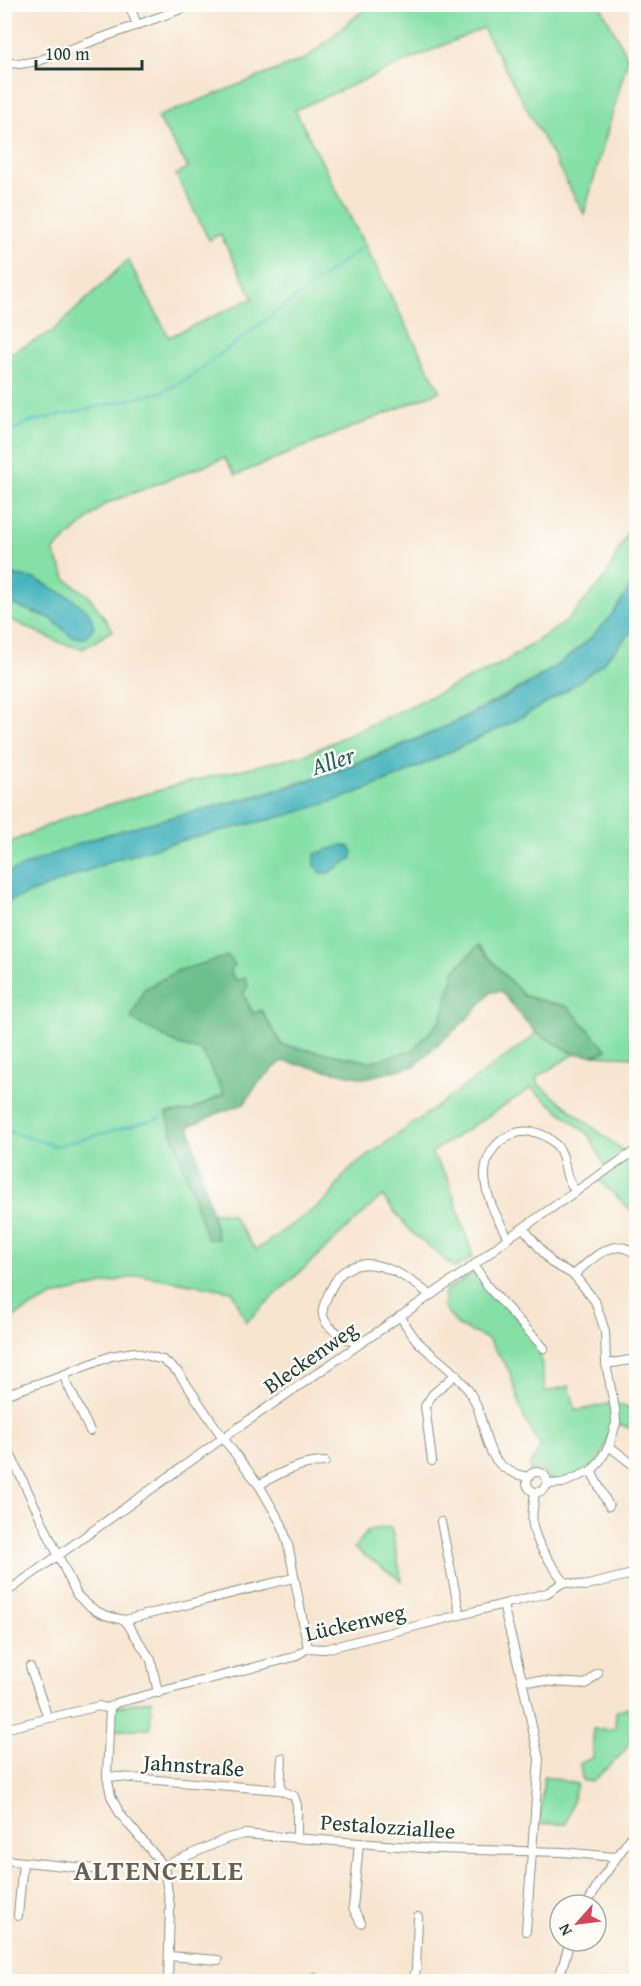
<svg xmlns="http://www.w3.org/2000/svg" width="641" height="1986" font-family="'Gentium Book Plus',serif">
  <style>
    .green { fill: #85e0a6; stroke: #528e6d; stroke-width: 1.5 }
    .forest { fill: #6cbe8b; stroke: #467e60; stroke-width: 1.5 }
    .water { fill: #46b5be; stroke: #327979; stroke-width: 1.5 }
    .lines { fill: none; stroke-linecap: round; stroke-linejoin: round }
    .stream { stroke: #46b5be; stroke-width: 2 }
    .minor-casing { stroke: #8b9182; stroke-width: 10 }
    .minor { stroke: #fff; stroke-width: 8 }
    .labels { text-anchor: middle; stroke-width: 5; stroke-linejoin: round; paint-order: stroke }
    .street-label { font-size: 22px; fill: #1f3d34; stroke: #fdfcf7 }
    .water-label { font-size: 24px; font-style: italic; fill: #2b615d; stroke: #fdfcf7 }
    .district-label { font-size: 28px; font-weight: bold; letter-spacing: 1.5px; fill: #666053; stroke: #fdfcf7 }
  </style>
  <rect width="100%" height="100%" fill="#fdfcf7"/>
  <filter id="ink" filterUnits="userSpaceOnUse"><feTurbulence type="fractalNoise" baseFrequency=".0167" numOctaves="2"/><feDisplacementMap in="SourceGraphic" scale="12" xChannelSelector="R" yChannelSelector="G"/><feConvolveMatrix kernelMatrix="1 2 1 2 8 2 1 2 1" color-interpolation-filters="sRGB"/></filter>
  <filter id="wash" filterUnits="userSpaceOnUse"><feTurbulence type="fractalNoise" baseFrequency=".008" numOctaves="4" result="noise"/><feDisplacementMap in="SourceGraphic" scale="24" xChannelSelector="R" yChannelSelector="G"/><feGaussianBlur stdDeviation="1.35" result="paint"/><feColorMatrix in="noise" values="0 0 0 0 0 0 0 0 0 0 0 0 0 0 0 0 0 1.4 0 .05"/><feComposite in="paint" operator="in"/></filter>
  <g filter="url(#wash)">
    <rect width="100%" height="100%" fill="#f7e5cf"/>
    <g class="green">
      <path d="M369,5H600L628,58L584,214L483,28L295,110L440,391L236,475L224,458L105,504L53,551L67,580L89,596L113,630L83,649L61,643L5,617V602L50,618L72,637L36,579L5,574V356L52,332L128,260L169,337L253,298L220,234L209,240L176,175L188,167L157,117L307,58Z"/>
      <path d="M636,508V577L618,607L604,625L586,642L558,665L527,684L441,729L332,772L266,793L105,835L5,874L4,845L67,817L184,783L307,754L503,663L566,622L605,578L633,521Z"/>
      <path d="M636,625V1057L594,1055L606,1051L568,1007L524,996L478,946L455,970L441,1020L413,1050L372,1062L282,1045L261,1011L254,1015L243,993L245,977L236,982L230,971L228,956L179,1045L202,1051L224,1094L190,1111L167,1114L218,1238L211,1212L231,1214L256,1250L329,1198L342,1178L354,1166L533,1037L535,1032L575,1054L536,1077L538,1084L628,1155L636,1149V1215L597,1178L607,1171L589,1135L531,1088L431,1153L448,1179L473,1257L455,1268L411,1232L382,1196L246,1322L232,1291L140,1275L54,1296L5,1321V903L117,859L183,840L288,815L343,798L399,776L517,720L567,690Z"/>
      <path d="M475,1272L529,1331L540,1351L545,1392L569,1386L576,1411L613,1403L636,1409V1430L615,1423L598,1463L563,1482L551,1481C545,1472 540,1468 530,1471V1465L541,1447L524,1418L509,1370L488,1339L458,1326L443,1306L445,1291Z"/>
      <path d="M391,1527L402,1581L354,1548L369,1530Z"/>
      <path d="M152,1700L150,1728L113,1731L115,1707Z"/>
      <path d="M636,1706V1732L623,1753L592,1782L582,1780L580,1763L593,1758V1729H615L616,1711Z"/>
      <path d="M544,1776L577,1784L566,1824H539Z"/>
    </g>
    <path class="forest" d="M478,946L524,996L568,1007L607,1050L594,1055L575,1054L535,1032L501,991L491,992L469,1017L414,1066L364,1078L282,1061L258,1083L244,1104L223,1111L189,1126L218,1239H207L166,1113L190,1111L224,1094L202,1051L179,1045L131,1019L144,989L177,971L228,956L235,965L230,971L236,981L245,977L248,986L243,994L253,1014L261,1010L282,1045L371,1062L413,1050L441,1020L455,970Z"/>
    <g class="water">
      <path d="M4,574L36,579L71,598L89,612L94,627L85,638L72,637L50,618L5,602Z"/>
      <path d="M636,577V625L633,630L601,665L567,690L517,720L399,776L343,798L288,815L183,840L117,859L5,903V874C38,860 71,845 106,835C158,819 212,808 265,794C336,774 406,746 472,714C519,691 568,664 603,625C617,611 626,593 636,577Z"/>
      <path d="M343,845L350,847L353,852L351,859L329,873H321L315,865V854Z"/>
    </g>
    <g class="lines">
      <g class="stream">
        <path d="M4,440L11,431L29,422L163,392L186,380L360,249"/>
        <path d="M4,1130L56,1146L161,1118"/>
      </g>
    </g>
  </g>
  <g filter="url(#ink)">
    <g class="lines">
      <g class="minor-casing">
        <g id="minor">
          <path d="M129,4L137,25"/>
          <path d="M4,62L19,64L38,61L195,4"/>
          <path d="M524,1229L552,1263L574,1275L595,1301L605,1331L606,1364L615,1409L616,1423L609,1446L636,1467"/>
          <path d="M508,1238C498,1219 487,1201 485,1179C482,1137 531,1115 557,1146C565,1155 564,1166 567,1176C569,1182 573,1187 576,1192"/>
          <path d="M474,1265L488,1287L544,1348"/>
          <path d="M574,1275C590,1260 615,1234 636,1255"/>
          <path d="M400,1316C406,1325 412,1336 419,1343C436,1359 455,1371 469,1391C492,1425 476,1468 528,1477"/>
          <path d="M358,1345C347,1338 332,1332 325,1321C320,1312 324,1304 328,1295C332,1287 336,1277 343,1272C370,1251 408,1277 430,1295"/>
          <path d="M606,1364L636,1359"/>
          <path d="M63,1375L111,1356L134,1352L163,1360L178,1372L223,1438L259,1485L282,1525L289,1549L308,1648"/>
          <path d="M4,1395L63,1375L90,1431"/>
          <path d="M4,1441L77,1595C93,1611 102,1616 125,1620L293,1578"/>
          <path d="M432,1461L425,1406L433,1394L456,1374"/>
          <path d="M591,1471L598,1464L609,1446"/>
          <circle cx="537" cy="1482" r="10"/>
          <path d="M547,1484L563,1483L591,1471L609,1506"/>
          <path d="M259,1485C279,1473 301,1462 325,1462"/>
          <path d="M535,1492C534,1503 531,1515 533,1526C537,1547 553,1565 564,1582"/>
          <path d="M441,1522L460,1615"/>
          <path d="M4,1594L223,1438L469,1269L508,1238L636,1150"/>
          <path d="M503,1605L522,1680L539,1759L526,1931"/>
          <path d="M125,1620L151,1660L158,1693"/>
          <path d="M30,1667L48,1718"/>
          <path d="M522,1680L586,1684L598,1673"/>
          <path d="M110,1707L107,1776L111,1796L120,1814L164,1866L170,1906L168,1982"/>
          <path d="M4,1729L99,1706C106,1709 110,1708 116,1703L294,1657L308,1648L325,1649L547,1593L564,1582L584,1586L636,1573"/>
          <path d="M107,1776L280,1790L294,1796L297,1805V1837"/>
          <path d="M280,1790L282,1758"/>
          <path d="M359,1843L353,1908L361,1923"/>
          <path d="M4,1860L95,1869"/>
          <path d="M164,1866L228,1838L245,1834L436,1849L563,1852L615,1857"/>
          <path d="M587,1905L598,1884L636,1830"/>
          <path d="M18,1916L23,1862"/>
          <path d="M169,1956L218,1960"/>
          <path d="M313,1982L314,1978"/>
          <path d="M412,1982L416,1970L418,1917"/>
          <path d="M558,1982L570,1941"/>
        </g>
      </g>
      <use href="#minor" class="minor"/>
    </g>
  </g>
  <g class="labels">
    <g class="street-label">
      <text transform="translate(310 1357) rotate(-35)" y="8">Bleckenweg</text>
      <text transform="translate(355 1622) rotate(-13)" y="8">Lückenweg</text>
      <text transform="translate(194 1765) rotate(4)" y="8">Jahnstraße</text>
      <text transform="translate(388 1826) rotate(4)" y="8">Pestalozziallee</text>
    </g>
    <g class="water-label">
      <text transform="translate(333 761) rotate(-18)" y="8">Aller</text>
    </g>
    <g class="district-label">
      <text x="159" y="1880">ALTENCELLE</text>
    </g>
  </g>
  <rect width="641" height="1986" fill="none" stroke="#fdfcf7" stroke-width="24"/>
  <g transform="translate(578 1923) rotate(242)"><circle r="28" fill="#fdfcf7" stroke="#a4b0a9" stroke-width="1.5"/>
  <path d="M0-4.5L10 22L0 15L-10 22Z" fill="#d1495b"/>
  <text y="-9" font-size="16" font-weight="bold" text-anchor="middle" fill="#1f3d34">N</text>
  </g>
  <path d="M36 60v9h106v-9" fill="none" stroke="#1f3d34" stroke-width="3"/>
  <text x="45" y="60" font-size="18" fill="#1f3d34" stroke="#fdfcf7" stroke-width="4.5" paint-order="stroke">100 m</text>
</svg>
